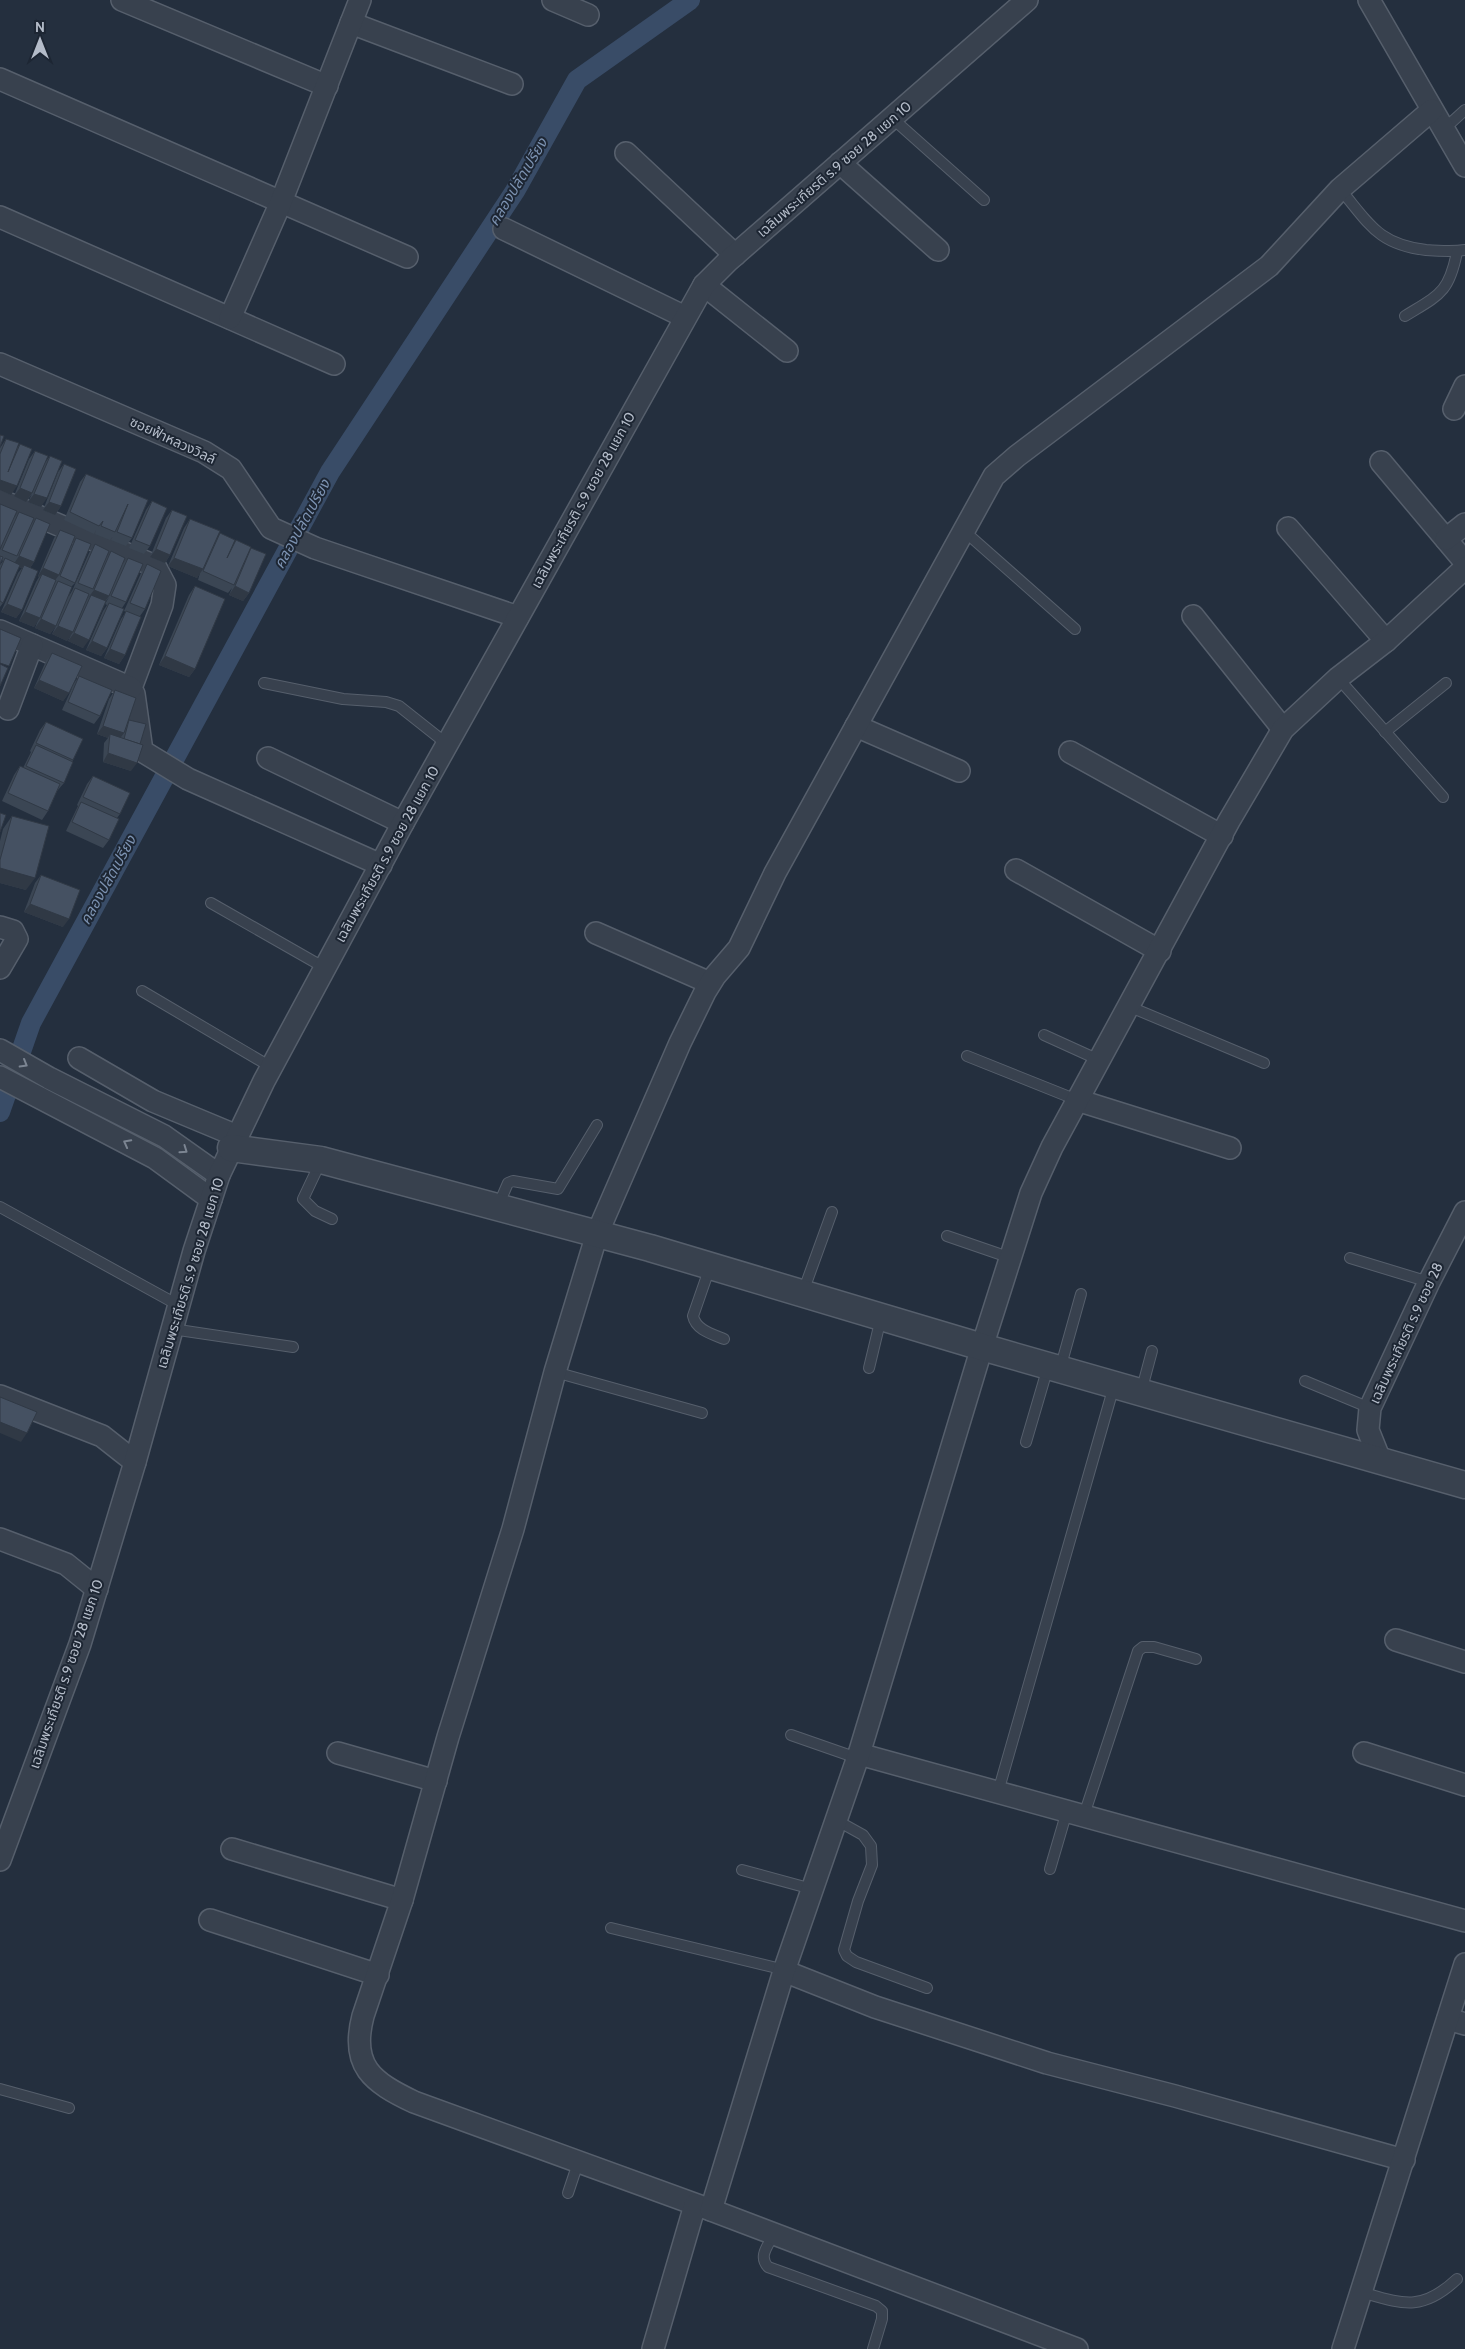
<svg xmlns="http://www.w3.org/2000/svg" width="1465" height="2349" font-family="Cabin,'Noto Sans Thai',sans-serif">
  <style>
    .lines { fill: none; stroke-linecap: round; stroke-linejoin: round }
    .canal { stroke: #394c67; stroke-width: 20 }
    .service-casing { stroke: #565f6c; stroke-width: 12 }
    .minor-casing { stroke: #565f6c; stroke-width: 24 }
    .tertiary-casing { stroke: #565f6c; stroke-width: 29 }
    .service { stroke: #38414e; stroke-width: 10 }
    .minor { stroke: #38414e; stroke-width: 21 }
    .tertiary { stroke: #38414e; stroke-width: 26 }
    .wall { fill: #3b4654 }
    .shaded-wall { fill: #303945 }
    .building { fill: #455162; stroke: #303945 }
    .oneway { stroke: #7c8592 }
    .labels { text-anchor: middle; stroke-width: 4; stroke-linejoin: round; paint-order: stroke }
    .street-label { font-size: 14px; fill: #b4bcc9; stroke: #1d2633 }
    .water-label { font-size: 15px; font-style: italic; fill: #7c92b1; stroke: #1d2633 }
  </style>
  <rect width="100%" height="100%" fill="#242f3e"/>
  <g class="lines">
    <path class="canal" d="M0,1112L31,1023L330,472L515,191L577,80L690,0"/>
    <g class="service-casing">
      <g id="service">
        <path d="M892,118L984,200"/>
        <path d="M1443,130L1465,110"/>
        <path d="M1340,189C1369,223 1377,244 1426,250C1439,251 1452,252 1465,250"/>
        <path d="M1405,316C1439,295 1449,293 1457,252"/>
        <path d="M963,530L1075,629"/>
        <path d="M1338,678L1443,797"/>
        <path d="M264,683L343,699L386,702L399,706L447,744"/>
        <path d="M1385,732L1446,683"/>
        <path d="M211,903L325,968"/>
        <path d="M142,991L271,1067"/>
        <path d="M1128,1006L1264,1063"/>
        <path d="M1044,1035L1099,1060"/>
        <path d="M967,1056L1077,1100"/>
        <path d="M321,1161L303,1199L315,1211L332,1219"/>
        <path d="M498,1206L508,1183L513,1181L558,1189L597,1125"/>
        <path d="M0,1207L178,1305"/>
        <path d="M947,1236L1011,1258"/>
        <path d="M1350,1258L1429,1282"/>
        <path d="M710,1267L693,1316C696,1330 712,1334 724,1339"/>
        <path d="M803,1292L832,1212"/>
        <path d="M172,1329L293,1347"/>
        <path d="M869,1368L881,1318"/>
        <path d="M1060,1369L1081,1294"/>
        <path d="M555,1372L702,1413"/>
        <path d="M1305,1381L1370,1408"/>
        <path d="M1141,1392L1152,1351"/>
        <path d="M1026,1442L1048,1367"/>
        <path d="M791,1735L857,1758"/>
        <path d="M998,1792L1114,1386"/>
        <path d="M1084,1815L1138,1651L1143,1647H1154L1196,1659"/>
        <path d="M836,1820L863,1835L871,1846L872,1865L858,1901L844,1950L847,1956L856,1962L927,1988"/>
        <path d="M1050,1869L1067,1811"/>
        <path d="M742,1870L812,1889"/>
        <path d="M611,1928L785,1970"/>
        <path d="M0,2089L69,2108"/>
        <path d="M568,2193L578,2163"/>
        <path d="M774,2234C768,2246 758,2256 768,2267L876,2306L882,2311V2319L873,2349"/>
        <path d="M1361,2292C1403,2304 1422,2312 1457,2279"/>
      </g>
    </g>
    <g class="minor-casing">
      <g id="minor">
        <path d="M122,0L327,86"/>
        <path d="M553,0L588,15"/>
        <path d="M1369,0L1465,166"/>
        <path d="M351,23L512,84"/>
        <path d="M0,79L407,257"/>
        <path d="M626,153L735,255"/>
        <path d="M840,163L938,250"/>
        <path d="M0,217L334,364"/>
        <path d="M504,229L685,317"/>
        <path d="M704,285L787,351"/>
        <path d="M230,318L281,202L360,0"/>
        <path d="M0,364L204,452L231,469L271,528L315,548L518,617"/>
        <path d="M1454,409L1465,386"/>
        <path d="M1381,462L1465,562"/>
        <path d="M0,500L155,566L165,585L162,605L131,688L134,694L142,751L188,779L381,865"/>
        <path d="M1288,528L1386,641"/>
        <path d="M1446,539L1465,524"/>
        <path d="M1193,616L1283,729"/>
        <path d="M0,631L131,688"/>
        <path d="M8,709L32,645"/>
        <path d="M856,726L959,771"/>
        <path d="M1070,752L1222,836"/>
        <path d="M268,758L403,823"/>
        <path d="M1016,870L1160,951"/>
        <path d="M0,927L13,931L17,939L0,968"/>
        <path d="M596,933L710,983"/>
        <path d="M0,1050L49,1078L164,1136L219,1175"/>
        <path d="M79,1058L153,1101L237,1136"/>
        <path d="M0,1077L155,1158L211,1199"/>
        <path d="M1077,1100L1230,1148"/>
        <path d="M0,1396L102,1436L135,1462"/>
        <path d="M1380,1460L1368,1430L1370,1408L1429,1282L1465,1212"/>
        <path d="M0,1539L66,1564L97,1589"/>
        <path d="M1396,1640L1465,1662"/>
        <path d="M338,1753L436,1781"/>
        <path d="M1364,1753L1465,1785"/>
        <path d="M859,1754L1465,1921"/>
        <path d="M232,1849L402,1900"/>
        <path d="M0,1860L80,1644L135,1462L194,1251L219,1175L264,1081L403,823L704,285L728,261L1027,0"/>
        <path d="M210,1920L378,1975"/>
        <path d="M784,1971L875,2007L1047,2063L1175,2096L1404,2160"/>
        <path d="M1448,2019L1465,2024"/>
        <path d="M711,2210L414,2102C372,2082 350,2066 363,2016L402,1900L448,1737L513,1529L555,1372L597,1234L680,1043L705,992L715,976L739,948L775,873L994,476L1017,456L1269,266L1340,189L1432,110"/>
        <path d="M653,2349L695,2205"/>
        <path d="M1077,2349L711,2210L784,1971L859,1754L982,1347L1031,1193L1052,1147L1229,821L1283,729L1338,678L1386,641L1465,568"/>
        <path d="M1343,2349L1465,1964"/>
      </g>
    </g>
    <g class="tertiary-casing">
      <path id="tertiary" d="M231,1148L321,1160L650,1248L982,1347L1465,1485"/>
    </g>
    <use href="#service" class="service"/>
    <use href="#minor" class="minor"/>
    <use href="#tertiary" class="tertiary"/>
  </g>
  <g class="wall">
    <path d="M6,439L17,448L20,444L11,495L0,490V448Z"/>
    <path d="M35,451L44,464L50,456L41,507L28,502L32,494L26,502L14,496L29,459Z"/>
    <path d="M64,464L61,506L55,515L43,510L58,472Z"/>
    <path d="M86,474L148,500L132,538L126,546L111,540L113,536L110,540L95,534L96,530L94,534L64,520L80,482Z"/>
    <path d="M152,501L150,546L144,554L129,548L146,510Z"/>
    <path d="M0,504L13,519L19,512L31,525L36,518L34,562L30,568L22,610L16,618L1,612L18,573L22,568L19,567L3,603L0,607V565L3,561L2,560L0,564V550L2,546L0,549Z"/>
    <path d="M172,510L170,555L165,563L150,557L166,518Z"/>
    <path d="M190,519L217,538L220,533L233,545L236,540L248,552L251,548L249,593L243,601L229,595L232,588L228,593L198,580L200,573L197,578L168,566L184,528Z"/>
    <path d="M60,530L71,546L76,538L75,583L71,587L69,596L72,591L89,553L95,544L107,557L111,551L122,565L128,558L126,602L122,608L107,648L101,656L86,650L103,611L107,605L105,604L109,597L106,601L83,648L68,641L71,635L67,641L52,634L56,626L50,634L35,628L38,620L34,627L19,621L36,582L39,577L38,576L54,538Z"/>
    <path d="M147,564L145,609L140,616L125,655L119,664L104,658L121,619L126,612L124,611L141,573Z"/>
    <path d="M195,586V669L189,677L159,665L189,595Z"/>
    <path d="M52,653L74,683L79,676L100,716L94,724L62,710L72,688L63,701L34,688L46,661Z"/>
    <path d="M115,690L128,721L131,771L103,762L104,743L108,738L97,734L109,699Z"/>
    <path d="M46,722L73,760L64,783L57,791L48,811L42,820L2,801L14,775L20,766L23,768L31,752L30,751L40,730Z"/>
    <path d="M93,776L120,814L117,818L109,840L103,848L66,831L76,810L78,806L77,805L87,784Z"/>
    <path d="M12,816L26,890L0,883V841L3,829Z"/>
    <path d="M41,875L63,927L24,912L35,883Z"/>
  </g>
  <g class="shaded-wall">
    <path d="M0,480L17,486L11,495L0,490Z"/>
    <path d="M20,488L32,493L26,502L14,496Z"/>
    <path d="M34,494L47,498L41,507L28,502Z"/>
    <path d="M49,502L61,506L55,515L43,510Z"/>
    <path d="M156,549L170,555L165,563L150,557Z"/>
    <path d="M19,556L34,562L28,571L24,565L22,568L13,565Z"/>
    <path d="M174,558L203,569L197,578L168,566Z"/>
    <path d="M43,568L59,575L53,583L42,574L39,577L38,576Z"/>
    <path d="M235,586L249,593L243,601L229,595Z"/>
    <path d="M94,590L109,596L103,604L91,595L88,598Z"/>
    <path d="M7,604L22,610L16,618L1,612Z"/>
    <path d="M25,612L40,618L34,627L19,621Z"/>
    <path d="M41,619L56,626L50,634L35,628Z"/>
    <path d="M58,626L73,632L67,641L52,634Z"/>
    <path d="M74,633L89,640L83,648L68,641Z"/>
    <path d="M92,641L107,648L101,656L86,650Z"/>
    <path d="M110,649L125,655L119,664L104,658Z"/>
    <path d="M165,656L195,669L189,677L159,665Z"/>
    <path d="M39,680L69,693L63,701L34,688Z"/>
    <path d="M103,726L124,733L118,741L110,734L108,738L97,734Z"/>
    <path d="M108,753L137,763L131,771L103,762Z"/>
    <path d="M0,868L35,878L26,890L0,883Z"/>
    <path d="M30,904L69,919L63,927L24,912Z"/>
    <path d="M0,1422L27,1433L21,1442L0,1433Z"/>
  </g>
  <g class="building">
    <path d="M0,435L4,436L0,447Z"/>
    <path d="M6,439L19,443L8,472L20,444L32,449L17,486L0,480V454Z"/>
    <path d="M35,451L48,456L32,493L20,488Z"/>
    <path d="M50,456L62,461L47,498L34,494Z"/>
    <path d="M64,464L76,469L61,506L49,502Z"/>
    <path d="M86,474L148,500L132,538L117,532L128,504L115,532L101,526L103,521L99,526L70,512Z"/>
    <path d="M152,501L167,508L150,546L135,540Z"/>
    <path d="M0,504L17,511L0,549Z"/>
    <path d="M172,510L187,516L170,555L156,549Z"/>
    <path d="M19,512L34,518L17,556L2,550Z"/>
    <path d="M36,518L50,524L34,562L19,556Z"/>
    <path d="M190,519L220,531L203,569L174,558Z"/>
    <path d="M60,530L75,536L59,575L43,568Z"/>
    <path d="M220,533L235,540L227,558L236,540L251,547L234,585L203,571Z"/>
    <path d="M76,538L91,544L75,583L60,576Z"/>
    <path d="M95,544L109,551L93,589L78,583Z"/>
    <path d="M251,548L266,554L249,593L235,586Z"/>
    <path d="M111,551L125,558L109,596L94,590Z"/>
    <path d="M0,556L3,557L0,564Z"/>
    <path d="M5,558L20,565L3,603L0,601V570Z"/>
    <path d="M128,558L143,564L126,602L111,596Z"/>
    <path d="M147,564L161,571L145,609L130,603Z"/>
    <path d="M24,565L38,571L22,610L7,604Z"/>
    <path d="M42,574L56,580L40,618L25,612Z"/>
    <path d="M58,581L72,587L56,626L41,619Z"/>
    <path d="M195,586L225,599L195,669L165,656Z"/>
    <path d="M75,588L89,594L73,632L58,626Z"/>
    <path d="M91,595L106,601L89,640L74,633Z"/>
    <path d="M109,603L124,609L107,648L92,641Z"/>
    <path d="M126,611L141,617L125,655L110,649Z"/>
    <path d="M0,629L21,638L9,666L0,663Z"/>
    <path d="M52,653L82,666L69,693L39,680Z"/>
    <path d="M0,664L8,668L0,686Z"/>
    <path d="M79,676L112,690L100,716L68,702Z"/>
    <path d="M115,690L136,698L124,733L103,726Z"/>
    <path d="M129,720L146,724L140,744L124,739Z"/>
    <path d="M46,722L83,739L73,760L36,743Z"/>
    <path d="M110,734L143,745L137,763L108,753Z"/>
    <path d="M36,745L73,762L64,783L26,766Z"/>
    <path d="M20,766L60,784L48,811L8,793Z"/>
    <path d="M93,776L130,793L120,814L83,797Z"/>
    <path d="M81,802L119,819L109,840L72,822Z"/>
    <path d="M0,813L6,815L0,832Z"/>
    <path d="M12,816L49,826L35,878L0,868V860Z"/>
    <path d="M41,875L80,890L69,919L30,904Z"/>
    <path d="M0,1397L37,1412L27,1433L0,1422Z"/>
  </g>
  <defs><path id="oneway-chevron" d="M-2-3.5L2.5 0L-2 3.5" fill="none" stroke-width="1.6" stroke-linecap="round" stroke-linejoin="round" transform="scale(1.25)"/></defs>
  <g class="oneway">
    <use href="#oneway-chevron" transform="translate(24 1064) rotate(30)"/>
    <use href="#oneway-chevron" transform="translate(127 1143) rotate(-152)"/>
    <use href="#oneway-chevron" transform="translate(184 1150) rotate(35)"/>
  </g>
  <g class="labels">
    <g class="street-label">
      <text transform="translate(834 169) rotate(-41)" y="5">เฉลิมพระเกียรติ ร.9 ซอย 28 แยก 10</text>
      <text transform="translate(173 440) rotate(25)" y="5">ซอยฟ้าหลวงวิลล์</text>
      <text transform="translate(583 500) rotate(-61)" y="5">เฉลิมพระเกียรติ ร.9 ซอย 28 แยก 10</text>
      <text transform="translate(387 854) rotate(-61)" y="5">เฉลิมพระเกียรติ ร.9 ซอย 28 แยก 10</text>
      <text transform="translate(190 1273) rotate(-73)" y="5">เฉลิมพระเกียรติ ร.9 ซอย 28 แยก 10</text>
      <text transform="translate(1406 1333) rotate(-65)" y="5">เฉลิมพระเกียรติ ร.9 ซอย 28</text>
      <text transform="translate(66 1674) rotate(-71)" y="5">เฉลิมพระเกียรติ ร.9 ซอย 28 แยก 10</text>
    </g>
    <g class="water-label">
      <text transform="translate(518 182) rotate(-59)" y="5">คลองปลัดเปรียง</text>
      <text transform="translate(302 524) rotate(-61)" y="5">คลองปลัดเปรียง</text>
      <text transform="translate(108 880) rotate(-61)" y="5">คลองปลัดเปรียง</text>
    </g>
  </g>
  <g transform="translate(40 40)" stroke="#1d2633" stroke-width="4" paint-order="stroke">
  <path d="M0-4L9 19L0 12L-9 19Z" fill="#b4bcc9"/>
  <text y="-8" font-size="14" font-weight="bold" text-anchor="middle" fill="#b4bcc9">N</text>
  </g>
</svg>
